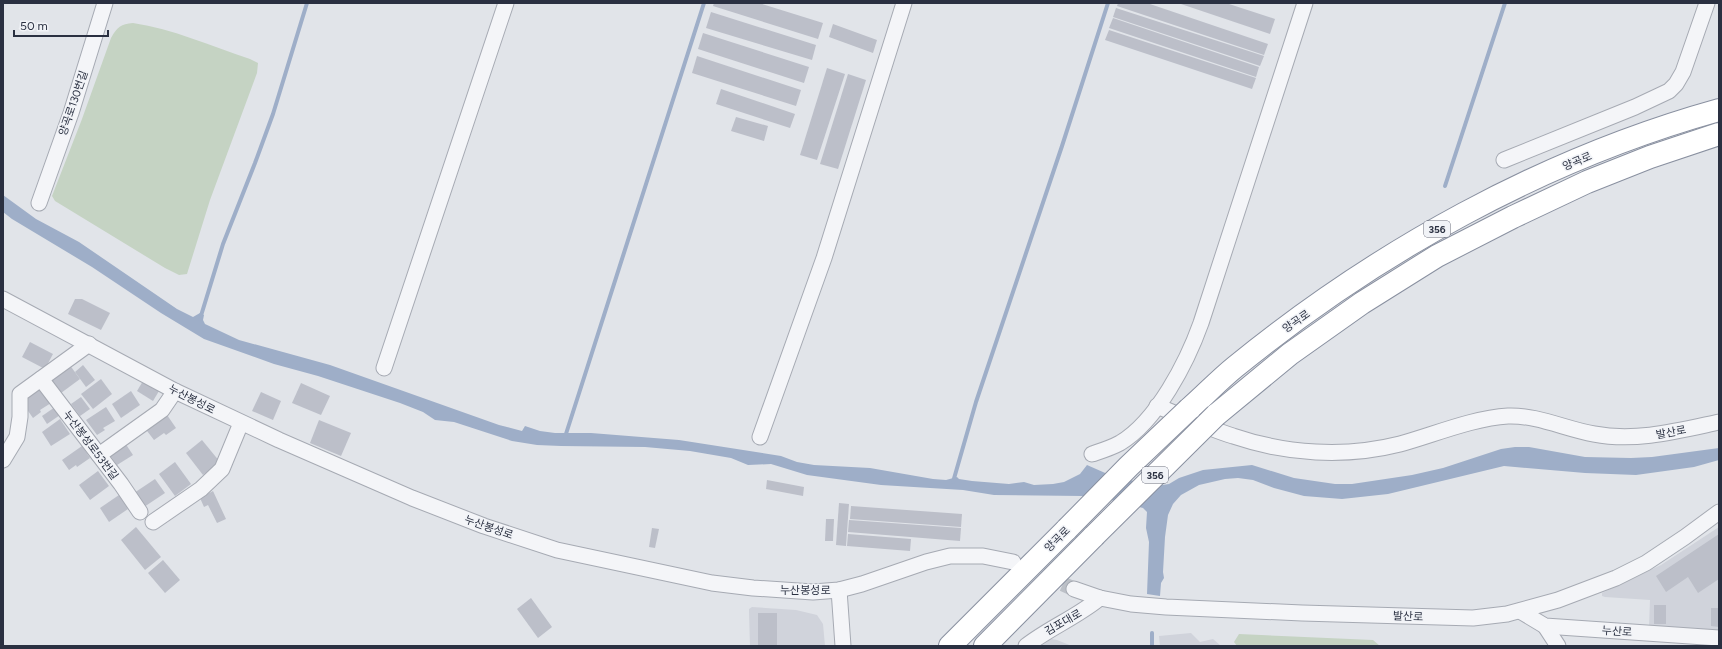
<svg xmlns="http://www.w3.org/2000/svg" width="1722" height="649" font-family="Figtree,'Noto Sans KR',sans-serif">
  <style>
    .built { fill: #d0d3db }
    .green { fill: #c5d3c3 }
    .water { fill: #9eaec8 }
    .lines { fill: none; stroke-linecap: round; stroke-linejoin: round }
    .stream { stroke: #9eaec8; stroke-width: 4 }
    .building { fill: #bcbfc9 }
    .minor-tunnel { stroke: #bcc0c7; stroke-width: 15; stroke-dasharray: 15 8; stroke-linecap: butt }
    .minor-casing { stroke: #a6aab3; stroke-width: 17 }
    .highway-casing { stroke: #8990a0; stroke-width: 24 }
    .minor { stroke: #f4f5f8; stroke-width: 15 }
    .highway { stroke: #fff; stroke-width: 22 }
    .highway-bridge-casing { stroke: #8990a0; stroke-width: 24; stroke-linecap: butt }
    .highway-bridge { stroke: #fff; stroke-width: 22 }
    .labels { text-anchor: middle; stroke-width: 3; stroke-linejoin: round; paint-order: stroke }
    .shield { fill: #f1f3f7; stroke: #666a78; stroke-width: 1 }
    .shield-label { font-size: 10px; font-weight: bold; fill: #2a3041 }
    .street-label { font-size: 11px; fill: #2a3041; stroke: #f1f3f7 }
  </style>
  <rect width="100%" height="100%" fill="#e1e4e9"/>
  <g class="built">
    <path d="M1719,527V631L1649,627L1650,600L1605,597L1602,596V593L1661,565Z"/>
    <path d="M752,607L796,610L817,615L823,624L825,646H750L749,612V609Z"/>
    <path d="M1191,633L1200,642L1213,639L1221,646H1160L1159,636Z"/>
    <path d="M1047,638L1057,640L1072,646H1036Z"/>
  </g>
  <g class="green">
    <path d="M133,23C173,29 211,46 250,59L258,63L257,73L210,200L187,274L179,275L165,268L55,201L52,196L82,119L111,38C117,27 121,24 133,23Z"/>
    <path d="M1239,634L1373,640L1380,646H1237L1234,642Z"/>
  </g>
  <path class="water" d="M3,195L36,219L79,242L177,309L193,317L200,313L204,315L203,320L205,324L239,340L330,365L499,425L522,431L525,426L540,431L555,433H591L679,440L781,456L797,462L814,465L870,468L933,479L946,480L957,477L959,479L972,481L1009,484L1024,482L1034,485L1053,484L1064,482L1080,474L1087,465L1112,476L1156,486L1169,484L1179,478L1203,470L1252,465L1294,478L1335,484H1352L1412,475L1443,468L1501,449L1515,447H1529L1585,457L1631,458L1652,457L1719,448V460L1694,467L1636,475L1585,473L1504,466L1388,494L1342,499L1304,496L1274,488L1253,480L1238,478L1225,479L1199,485L1181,495L1173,504L1168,515L1165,537L1163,572L1164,578L1161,583L1160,596L1147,594L1149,542L1146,528L1147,512L1143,508L1111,500L1083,496L994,495L963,490L881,485L807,475L771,464L748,465L731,458L690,451L645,447L561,446L537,445L512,441L454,422L435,420L423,412L400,403L318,376L274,364L204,339L161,313L92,267L12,219L3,212Z"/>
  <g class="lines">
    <g class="stream">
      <path d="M1445,186L1505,3"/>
      <path d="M200,319L223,244L255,163L273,114L307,3"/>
      <path d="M565,437L704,3"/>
      <path d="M953,482L976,402L1062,146L1108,3"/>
      <path d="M1152,646V633"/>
    </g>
  </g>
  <g class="building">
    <path d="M714,3H759L823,23L818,39L713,6Z"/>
    <path d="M1118,3H1147L1268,44L1264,55L1117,6Z"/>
    <path d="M1178,3H1226L1275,19L1270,34Z"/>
    <path d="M1116,8L1264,56L1260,66L1113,17Z"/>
    <path d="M711,12L816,45L812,60L706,28Z"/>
    <path d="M1113,18L1259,67L1256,77L1109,28Z"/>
    <path d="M833,24L877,40L873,53L829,37Z"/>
    <path d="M1109,30L1256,78L1252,89L1105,40Z"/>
    <path d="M703,33L809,67L804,83L698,49Z"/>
    <path d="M697,56L801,90L796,106L692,73Z"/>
    <path d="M827,68L845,74L817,160L800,155Z"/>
    <path d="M848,74L866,80L838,169L820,164Z"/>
    <path d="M721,89L795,114L790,128L716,104Z"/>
    <path d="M736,117L768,126L764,141L731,131Z"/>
    <path d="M75,299H82L110,313L101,330L68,314Z"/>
    <path d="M30,342L53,354L45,369L22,357Z"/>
    <path d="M69,364L80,379L61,393L52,380Z"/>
    <path d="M83,365L95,380L86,387L75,372Z"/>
    <path d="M101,379L112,394L93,409L81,394Z"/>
    <path d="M143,381L159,391L153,401L137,391Z"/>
    <path d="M301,383L330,396L321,415L292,403Z"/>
    <path d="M41,388L51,403L40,410L41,412L33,418L21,401Z"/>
    <path d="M131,391L140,405L121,418L112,404Z"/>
    <path d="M261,392L281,401L273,420L252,411Z"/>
    <path d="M81,397L90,409L80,416L71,404Z"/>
    <path d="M58,405L63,413L47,424L42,416Z"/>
    <path d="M106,407L115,421L103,428L105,430L97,435L86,420Z"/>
    <path d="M165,412L176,428L166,435L164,433L154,440L144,427Z"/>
    <path d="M60,419L70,434L51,446L42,432Z"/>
    <path d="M319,420L351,433L341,456L310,443Z"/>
    <path d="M202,440L220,462L203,475L186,453Z"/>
    <path d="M125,443L133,455L117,465L109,454Z"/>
    <path d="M82,446L90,458L77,467L76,465L69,470L62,460Z"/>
    <path d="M175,462L191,484L175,496L159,474Z"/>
    <path d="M98,471L109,486L90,500L79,485Z"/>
    <path d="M155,479L165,493L144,507L134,493Z"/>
    <path d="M767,480L804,487L803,496L766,489Z"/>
    <path d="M213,491L226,519L217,523L208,505L204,507L200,498Z"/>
    <path d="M119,495L128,509L109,522L100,508Z"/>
    <path d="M839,503L849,504L846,546L836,545Z"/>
    <path d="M851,506L962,514L961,527L850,519Z"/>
    <path d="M826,519H834L833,541H825Z"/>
    <path d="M849,520L961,528L960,541L848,532Z"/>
    <path d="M136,527L161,557L145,570L121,540Z"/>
    <path d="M652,528L659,529L655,548L649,547Z"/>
    <path d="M848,534L911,539L910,551L847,546Z"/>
    <path d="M1719,534V579L1698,593L1688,577L1666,592L1656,576Z"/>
    <path d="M163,560L180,580L165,593L148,573Z"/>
    <path d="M531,598L552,627L538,638L517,609Z"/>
    <rect x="1654" y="605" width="12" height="19"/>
    <path d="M1711,608H1719V627L1711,626Z"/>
    <rect x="758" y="613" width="19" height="33"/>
  </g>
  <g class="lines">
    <path class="minor-tunnel" d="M1021,565L1074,589"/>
    <g class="minor-casing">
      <g id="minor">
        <path d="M1504,160L1635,107L1669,91L1676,84L1683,72L1707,3"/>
        <path d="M39,203L71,113L105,3"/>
        <path d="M3,299L175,391L279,440L412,498L484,526L557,550L712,583L753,588L813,592L839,590L862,584L926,562L950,556H983L1013,562"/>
        <path d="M384,368L506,3"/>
        <path d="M41,379L121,484L140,512"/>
        <path d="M1157,406C1182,416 1207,428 1233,436C1286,454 1345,458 1400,444C1433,435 1473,418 1508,416C1538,415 1565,429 1594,434C1636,442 1677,431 1719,422"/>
        <path d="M760,437L824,258L904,3"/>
        <path d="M1092,454C1101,451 1111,448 1120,443C1157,421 1187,362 1201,323L1305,3"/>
        <path d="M99,455L162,410L175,391"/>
        <path d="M3,460L17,437L20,417V394L89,344"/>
        <path d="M153,522L201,489L222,469L241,423"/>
        <path d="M1074,589L1100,598L1131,604L1166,607L1302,613L1473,618L1507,614L1558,600L1616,578L1646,563L1685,537L1719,512"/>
        <path d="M839,590L843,646"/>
        <path d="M1520,611L1545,626L1719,638"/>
        <path d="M1545,626L1558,646"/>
        <path d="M1026,646C1049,628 1077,617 1100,598"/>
      </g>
    </g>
    <g class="highway-casing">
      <g id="highway">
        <path d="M1189,409C1205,395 1219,380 1235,367C1376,252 1543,159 1719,110"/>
        <path d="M1216,415L1290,354L1362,303L1437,256L1513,217L1587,182L1650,157L1719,134"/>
        <path d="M950,646L1067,529"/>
        <path d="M985,646L1094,536"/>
      </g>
    </g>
    <use href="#minor" class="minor"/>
    <use href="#highway" class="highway"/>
    <g class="highway-bridge-casing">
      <g id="highway-bridge">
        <path d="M1067,529L1129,466L1189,409"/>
        <path d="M1094,536L1216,415"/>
      </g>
    </g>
    <use href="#highway-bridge" class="highway-bridge"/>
  </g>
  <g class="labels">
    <g class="shield">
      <rect x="1424" y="221" width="26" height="16" rx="3"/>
      <rect x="1142" y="467" width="26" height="16" rx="3"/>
    </g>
    <g class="shield-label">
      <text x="1437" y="233">356</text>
      <text x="1155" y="479">356</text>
    </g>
    <g class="street-label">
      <text transform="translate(73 103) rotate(-71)" y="4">양곡로130번길</text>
      <text transform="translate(1577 161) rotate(-23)" y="4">양곡로</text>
      <text transform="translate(1296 321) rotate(-35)" y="4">양곡로</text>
      <text transform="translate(192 399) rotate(27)" y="4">누산봉성로</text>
      <text transform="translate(1671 432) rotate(-11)" y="4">발산로</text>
      <text transform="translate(91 445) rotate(53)" y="4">누산봉성로53번길</text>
      <text transform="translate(489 527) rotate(19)" y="4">누산봉성로</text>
      <text transform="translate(1057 539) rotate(-45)" y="4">양곡로</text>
      <text x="805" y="594">누산봉성로</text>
      <text transform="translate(1408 616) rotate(2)" y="4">발산로</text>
      <text transform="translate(1063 622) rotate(-30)" y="4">김포대로</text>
      <text transform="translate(1617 631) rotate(4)" y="4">누산로</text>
    </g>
  </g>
  <rect width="1722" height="649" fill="none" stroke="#2a3041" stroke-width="8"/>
  <path d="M14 30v6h94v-6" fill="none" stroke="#2a3041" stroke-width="2"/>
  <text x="20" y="30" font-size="12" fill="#2a3041" stroke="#f1f3f7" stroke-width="3" paint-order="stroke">50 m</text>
</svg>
